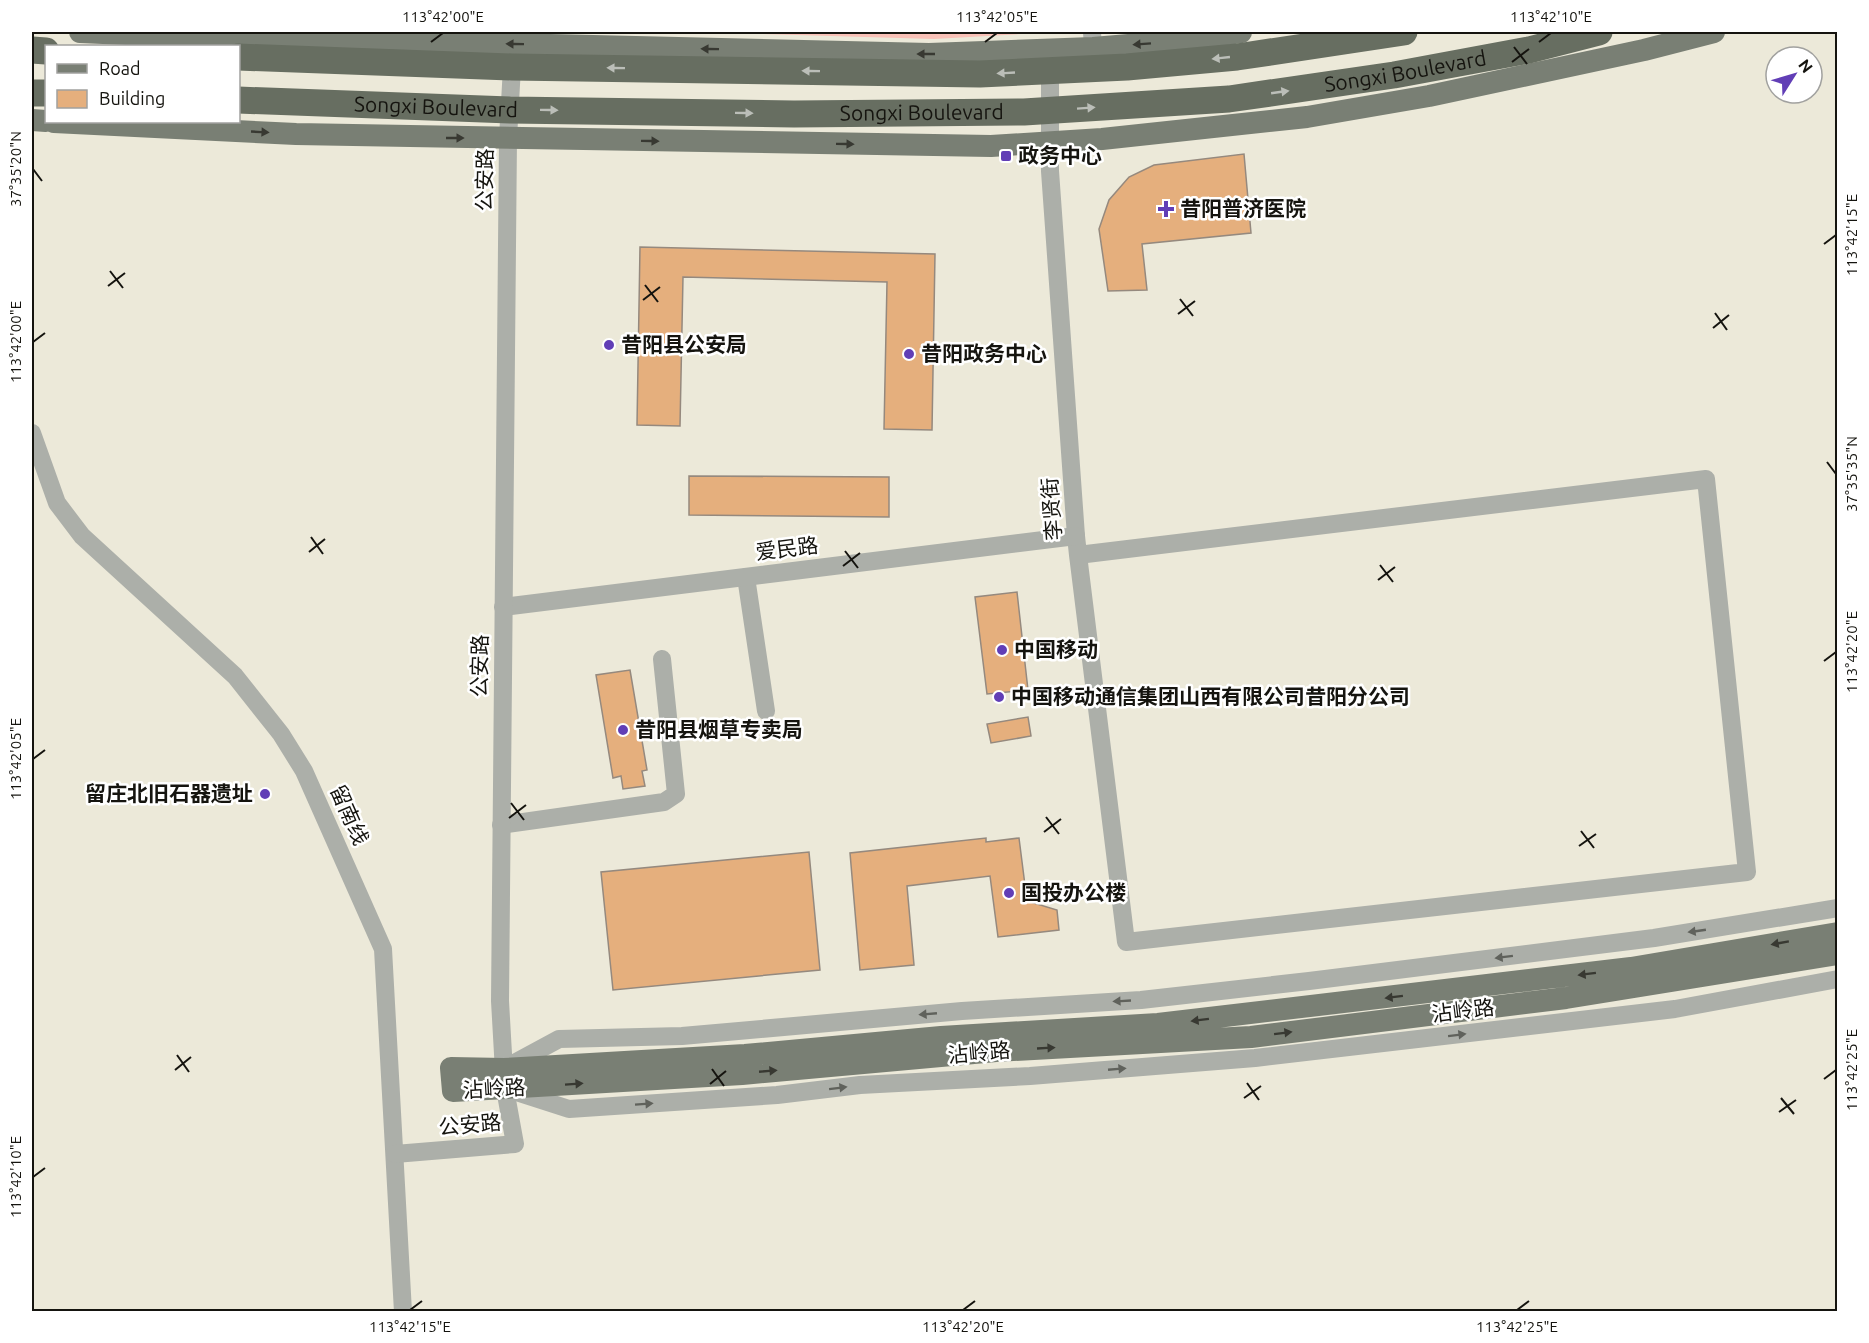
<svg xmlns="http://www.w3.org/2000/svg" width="1869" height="1343" font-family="Ubuntu,'Noto Sans SC',sans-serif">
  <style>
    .green { fill: #f9c1b7 }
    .building { fill: #e5af7d; stroke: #95897e; stroke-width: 1.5 }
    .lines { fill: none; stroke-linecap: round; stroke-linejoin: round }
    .minor { stroke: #acafa9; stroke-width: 18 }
    .major { stroke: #797f74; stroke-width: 22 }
    .highway { stroke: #676e61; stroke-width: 27 }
    .oneway { fill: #383932 }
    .oneway2 { fill: #bbbeb8 }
    .oneway3 { fill: #60625c }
    .ticks { fill: none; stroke: #15140f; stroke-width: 2 }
    .poi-dot { fill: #613eb6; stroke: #fff; stroke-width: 2 }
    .labels { text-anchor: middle; stroke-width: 5; stroke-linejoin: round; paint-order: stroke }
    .street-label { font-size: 21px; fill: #15140f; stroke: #fff }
    .poi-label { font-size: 21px; font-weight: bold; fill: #15140f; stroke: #fff; text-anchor: start }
    .neatline { fill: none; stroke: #15140f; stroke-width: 2 }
    .ticks-label { font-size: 15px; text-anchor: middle; fill: #15140f }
  </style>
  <rect width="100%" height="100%" fill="#ece9d9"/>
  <path class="green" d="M693,32H1058L934,39Z"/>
  <g class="building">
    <path d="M1244,154L1251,233L1142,244L1147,290L1108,291L1099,229L1109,200L1129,177L1154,165Z"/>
    <path d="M640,247L935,254L932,430L884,429L887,282L683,277L680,426L637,425Z"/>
    <path d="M689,476L889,477V517L689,515Z"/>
    <path d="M1017,592L1028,690L987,694L975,597Z"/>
    <path d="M630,670L647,770L642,771L645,786L623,789L621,776L613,778L596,675Z"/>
    <path d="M1028,717L1031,736L991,743L987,724Z"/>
    <path d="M986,838V842L1019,838L1027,901L1057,910L1059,930L998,937L990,876L907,886L914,965L860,970L850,853Z"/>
    <path d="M809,852L820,970L613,990L601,872Z"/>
  </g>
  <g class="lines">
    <g class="minor">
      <path d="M1092,32L1093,48"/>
      <path d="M1050,71V171L1076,536L1078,555L1126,942L1747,872L1706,479L1078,555"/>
      <path d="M32,433L57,503L82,536L235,676L281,734L304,771L383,949L403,1312"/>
      <path d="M746,577L766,711"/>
      <path d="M503,607L1076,536"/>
      <path d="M501,825L664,802L676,794L662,659"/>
      <path d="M507,1067L559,1039L682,1036L962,1011L1141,1000L1309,981L1654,938L1838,908"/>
      <path d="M510,1090L569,1109L777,1095L860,1085L1030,1076L1255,1058L1675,1009L1838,979"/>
      <path d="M395,1154L515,1144L505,1089L500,1001L508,138L512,67"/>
    </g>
    <g class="major">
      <path d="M80,32L172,36L929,54L1093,48L1176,41L1241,32"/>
      <path d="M32,120L46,121"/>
      <path d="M54,122L296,134L991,146L1102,139L1307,117L1429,96L1644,50L1714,32"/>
      <path d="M1838,933L1631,968L1158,1024L941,1037L745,1055L504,1069L451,1068L453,1091L742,1074L996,1051L1251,1037L1566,998L1838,954"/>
    </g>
    <g class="highway">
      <path d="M32,50L46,51"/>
      <path d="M238,57L512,67L980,74L1127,67L1237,57L1404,32"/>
      <path d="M32,93H46"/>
      <path id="s1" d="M238,100L510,110L794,114L1024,112L1229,99L1394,75L1529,50L1599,32"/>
    </g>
  </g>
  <defs><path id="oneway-solid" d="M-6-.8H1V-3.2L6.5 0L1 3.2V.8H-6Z" transform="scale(1.5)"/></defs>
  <g class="oneway">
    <use href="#oneway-solid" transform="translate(515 44) rotate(-179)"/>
    <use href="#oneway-solid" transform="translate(1142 44) rotate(176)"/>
    <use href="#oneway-solid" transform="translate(710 49) rotate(-179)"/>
    <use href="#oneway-solid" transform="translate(926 54) rotate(-180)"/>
    <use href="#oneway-solid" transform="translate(260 132) rotate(3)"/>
    <use href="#oneway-solid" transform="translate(455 138)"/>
    <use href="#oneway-solid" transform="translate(650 141) rotate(1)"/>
    <use href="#oneway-solid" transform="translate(845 144) rotate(1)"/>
    <use href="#oneway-solid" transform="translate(1780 943) rotate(170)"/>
    <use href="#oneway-solid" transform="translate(1587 974) rotate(173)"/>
    <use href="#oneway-solid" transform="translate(1394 997) rotate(173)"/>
    <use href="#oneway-solid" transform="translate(1200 1020) rotate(173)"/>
    <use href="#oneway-solid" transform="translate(1283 1033) rotate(-7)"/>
    <use href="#oneway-solid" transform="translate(1046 1048) rotate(-3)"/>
    <use href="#oneway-solid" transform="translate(768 1071) rotate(-5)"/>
    <use href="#oneway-solid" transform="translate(574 1084) rotate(-4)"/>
  </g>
  <g class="oneway2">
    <use href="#oneway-solid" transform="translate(1221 58) rotate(174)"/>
    <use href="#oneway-solid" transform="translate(616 68) rotate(-179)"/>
    <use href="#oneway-solid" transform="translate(811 71) rotate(-179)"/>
    <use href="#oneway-solid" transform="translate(1006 73) rotate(177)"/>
    <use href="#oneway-solid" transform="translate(1280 92) rotate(-8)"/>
    <use href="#oneway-solid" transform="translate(1086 108) rotate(-4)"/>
    <use href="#oneway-solid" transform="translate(549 110) rotate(1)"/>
    <use href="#oneway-solid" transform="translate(744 113) rotate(1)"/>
  </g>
  <g class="oneway3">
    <use href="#oneway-solid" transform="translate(1697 931) rotate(172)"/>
    <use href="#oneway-solid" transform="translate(1504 957) rotate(173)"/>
    <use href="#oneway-solid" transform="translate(1122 1001) rotate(177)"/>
    <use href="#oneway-solid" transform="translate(928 1014) rotate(175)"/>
    <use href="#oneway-solid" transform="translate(1457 1035) rotate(-7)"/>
    <use href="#oneway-solid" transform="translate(1117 1069) rotate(-5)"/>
    <use href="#oneway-solid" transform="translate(838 1088) rotate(-7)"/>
    <use href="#oneway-solid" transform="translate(644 1104) rotate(-4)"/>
  </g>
  <path class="ticks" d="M431,42L443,33M985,42L997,33M1539,42L1551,33M1514,47L1527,64M1512,62L1529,49M33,169L42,181M1824,244L1836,235M110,271L123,288M645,285L658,302M108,286L125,273M1180,299L1193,316M643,300L660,287M1715,313L1727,330M1178,314L1195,301M1713,328L1729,315M33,342L45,333M1827,462L1836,474M311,537L323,554M845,551L858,568M309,552L325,539M1380,565L1393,582M843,566L860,553M1378,580L1395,567M1824,661L1836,652M33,759L45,750M511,803L524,820M1046,817L1059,834M509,818L526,805M1581,831L1594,848M1044,832L1061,819M1579,846L1596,834M177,1055L189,1072M712,1069L724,1086M175,1070L191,1057M1824,1079L1836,1070M1247,1083L1259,1100M710,1084L726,1071M1244,1098L1261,1086M1781,1098L1794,1114M1779,1112L1796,1100M33,1177L45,1168M410,1310L422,1301M963,1310L975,1301M1517,1310L1529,1301"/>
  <g class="poi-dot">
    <rect x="1000" y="150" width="12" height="12" rx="3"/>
    <path d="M1163 200h6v6h6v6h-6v6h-6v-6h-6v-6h6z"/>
    <circle cx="609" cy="345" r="6"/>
    <circle cx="909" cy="354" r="6"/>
    <circle cx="1002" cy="650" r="6"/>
    <circle cx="999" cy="697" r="6"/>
    <circle cx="623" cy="730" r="6"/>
    <circle cx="265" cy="794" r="6"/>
    <circle cx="1009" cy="893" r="6"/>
  </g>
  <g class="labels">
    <g class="street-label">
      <text dy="7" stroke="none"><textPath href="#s1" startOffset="1170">Songxi Boulevard</textPath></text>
      <text dy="7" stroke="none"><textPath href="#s1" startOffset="198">Songxi Boulevard</textPath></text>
      <text dy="7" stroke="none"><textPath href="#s1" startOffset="684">Songxi Boulevard</textPath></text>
      <text transform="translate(485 180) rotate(-89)" y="7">公安路</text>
      <text transform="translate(1052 509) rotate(-94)" y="7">李贤街</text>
      <text transform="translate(787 549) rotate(-7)" y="7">爱民路</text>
      <text transform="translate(480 666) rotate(-89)" y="7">公安路</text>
      <text transform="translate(349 815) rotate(66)" y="7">留南线</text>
      <text transform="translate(1463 1011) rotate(-7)" y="7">沾岭路</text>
      <text transform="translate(979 1053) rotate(-5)" y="7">沾岭路</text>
      <text transform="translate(494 1089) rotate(-3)" y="7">沾岭路</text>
      <text transform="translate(470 1125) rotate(-5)" y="7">公安路</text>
    </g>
    <g class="poi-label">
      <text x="1018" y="163">政务中心</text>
      <text x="1180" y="216">昔阳普济医院</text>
      <text x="621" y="352">昔阳县公安局</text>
      <text x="921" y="361">昔阳政务中心</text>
      <text x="1014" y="657">中国移动</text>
      <text x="1011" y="704">中国移动通信集团山西有限公司昔阳分公司</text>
      <text x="635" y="737">昔阳县烟草专卖局</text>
      <text x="253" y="801" text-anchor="end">留庄北旧石器遗址</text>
      <text x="1021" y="900">国投办公楼</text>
    </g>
  </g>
  <rect width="1869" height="1343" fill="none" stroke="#ffffff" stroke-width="66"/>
  <rect x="45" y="45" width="195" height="78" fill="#ffffff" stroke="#a1a19f" stroke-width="1.5"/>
  <rect x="57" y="64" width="30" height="9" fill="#797f74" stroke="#a1a19f" stroke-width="1.5"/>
  <text x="99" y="75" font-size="18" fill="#15140f">Road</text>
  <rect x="57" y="90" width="30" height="18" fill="#e5af7d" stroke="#a1a19f" stroke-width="1.5"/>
  <text x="99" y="105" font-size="18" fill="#15140f">Building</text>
  <g transform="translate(1794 75) rotate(53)"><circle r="28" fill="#ffffff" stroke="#a1a19f" stroke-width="1.5"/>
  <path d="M0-4.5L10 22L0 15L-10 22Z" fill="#613eb6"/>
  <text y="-9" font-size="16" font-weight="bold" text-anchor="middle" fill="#15140f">N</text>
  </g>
  <rect x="33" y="33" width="1803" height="1277" class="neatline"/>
  <g class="ticks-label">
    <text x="443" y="22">113°42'00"E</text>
    <text x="997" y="22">113°42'05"E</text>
    <text x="1551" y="22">113°42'10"E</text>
    <text transform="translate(16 169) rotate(-90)" y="5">37°35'20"N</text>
    <text transform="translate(1852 235) rotate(-90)" y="5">113°42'15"E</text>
    <text transform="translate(16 342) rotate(-90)" y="5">113°42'00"E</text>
    <text transform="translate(1852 474) rotate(-90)" y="5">37°35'35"N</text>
    <text transform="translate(1852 652) rotate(-90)" y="5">113°42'20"E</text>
    <text transform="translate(16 759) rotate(-90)" y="5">113°42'05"E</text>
    <text transform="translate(1852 1070) rotate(-90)" y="5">113°42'25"E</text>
    <text transform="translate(16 1177) rotate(-90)" y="5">113°42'10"E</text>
    <text x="410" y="1332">113°42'15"E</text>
    <text x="963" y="1332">113°42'20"E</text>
    <text x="1517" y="1332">113°42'25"E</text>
  </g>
</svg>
